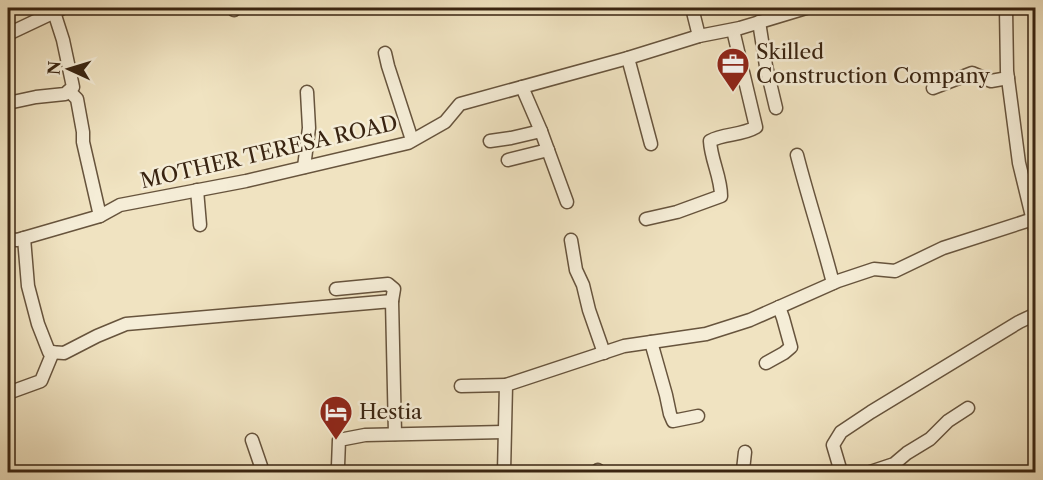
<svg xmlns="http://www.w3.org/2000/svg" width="1043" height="480" font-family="'Libre Caslon Text',serif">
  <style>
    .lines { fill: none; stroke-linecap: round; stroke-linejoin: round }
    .minor-casing { stroke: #67543d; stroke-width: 15 }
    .minor { stroke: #f5edd7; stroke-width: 12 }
    .labels { text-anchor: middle; stroke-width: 5; stroke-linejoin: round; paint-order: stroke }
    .poi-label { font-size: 21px; fill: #392411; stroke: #f5edd7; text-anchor: start }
    .street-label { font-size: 21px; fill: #392411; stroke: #f5edd7 }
  </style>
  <rect width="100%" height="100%" fill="#f0e3c1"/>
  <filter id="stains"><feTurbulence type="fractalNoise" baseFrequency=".00333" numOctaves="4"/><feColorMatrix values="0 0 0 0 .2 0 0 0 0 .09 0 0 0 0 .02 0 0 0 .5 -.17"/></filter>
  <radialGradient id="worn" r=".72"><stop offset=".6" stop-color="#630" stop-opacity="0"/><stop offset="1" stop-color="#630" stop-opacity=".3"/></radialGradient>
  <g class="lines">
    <g class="minor-casing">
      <g id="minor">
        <path d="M233,8L234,10"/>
        <path d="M692,8L699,36"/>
        <path d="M1006,8L1007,71L1019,163L1036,233"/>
        <path d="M759,22L766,66L776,108"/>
        <path d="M8,34L63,8"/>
        <path d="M385,53L388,66L412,140"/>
        <path d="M628,58L651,144"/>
        <path d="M522,87L541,131L567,202"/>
        <path d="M933,88L972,73L991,81L1008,78"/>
        <path d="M69,91L77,99L83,132V142L100,216"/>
        <path d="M8,103L36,97L65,94L73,87L63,40L54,12"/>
        <path d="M490,141L511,138L541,131"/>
        <path d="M797,155C808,198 822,240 833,283"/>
        <path d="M508,160L548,150"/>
        <path d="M304,167L309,128L307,92"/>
        <path d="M197,190L200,225"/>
        <path d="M646,219L677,212L721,196C721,177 711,160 710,141C724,133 741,136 756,127L733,30"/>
        <path d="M24,238L28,286L38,324L49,352L64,353L97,336L126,324L392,301L395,434"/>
        <path d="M8,239L17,240L100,216L120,205L246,181L408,143L445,122L460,104L628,58L699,36L740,28L806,8"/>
        <path d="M571,240L576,270L583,285L589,310L604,353"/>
        <path d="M336,289L388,284L394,289L392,301"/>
        <path d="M651,342L666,395L670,414L673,421L698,416"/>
        <path d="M766,363L784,353L791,347L783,318L779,307"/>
        <path d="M461,386L506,385"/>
        <path d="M8,393L41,381L53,352"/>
        <path d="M252,440L263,472"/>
        <path d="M598,470L599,472"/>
        <path d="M335,472L338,466L339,440L365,435L504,432"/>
        <path d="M504,472L506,385L624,346L706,334L750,320L838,281L874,269L895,271L943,248L1033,219"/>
        <path d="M744,472L743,470L745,452"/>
        <path d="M841,472L833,445L841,432L871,412L1019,322L1036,314"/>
        <path d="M870,472L894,464L907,453L930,439L948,421L968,408"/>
      </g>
    </g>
    <use href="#minor" class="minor"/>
  </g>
  <defs>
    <g id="office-pin" transform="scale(1.725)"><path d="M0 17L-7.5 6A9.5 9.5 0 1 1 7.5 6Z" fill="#8f2418" stroke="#f5edd7"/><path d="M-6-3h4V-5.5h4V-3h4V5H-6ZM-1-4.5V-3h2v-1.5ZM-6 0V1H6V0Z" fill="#fff"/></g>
    <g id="hotel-pin" transform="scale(1.725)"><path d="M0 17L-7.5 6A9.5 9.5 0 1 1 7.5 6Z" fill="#8f2418" stroke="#f5edd7"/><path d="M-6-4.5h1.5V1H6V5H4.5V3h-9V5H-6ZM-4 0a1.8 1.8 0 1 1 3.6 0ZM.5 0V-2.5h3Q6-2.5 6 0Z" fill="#fff"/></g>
  </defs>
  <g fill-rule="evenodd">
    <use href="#office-pin" x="733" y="64"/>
    <use href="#hotel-pin" x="336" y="412"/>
  </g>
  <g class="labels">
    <g class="poi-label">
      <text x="756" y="59">Skilled<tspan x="756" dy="24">Construction Company</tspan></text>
      <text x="359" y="419">Hestia</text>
    </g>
    <g class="street-label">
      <text transform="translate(269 152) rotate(-13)" y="7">MOTHER TERESA ROAD</text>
    </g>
  </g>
  <rect width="1043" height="480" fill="none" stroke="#f0e3c1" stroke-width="30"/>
  <rect x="9" y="9" width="1025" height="462" fill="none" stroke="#392411" stroke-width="3"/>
  <rect x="15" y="15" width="1013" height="450" fill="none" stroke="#392411" stroke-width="1.5"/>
  <g transform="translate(69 69) rotate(274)" stroke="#f5edd7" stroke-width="4.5" paint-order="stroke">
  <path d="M0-4.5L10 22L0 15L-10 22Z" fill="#392411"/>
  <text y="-9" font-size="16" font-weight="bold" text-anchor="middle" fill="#392411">N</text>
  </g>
  <rect width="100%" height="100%" filter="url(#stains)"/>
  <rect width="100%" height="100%" fill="url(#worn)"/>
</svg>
